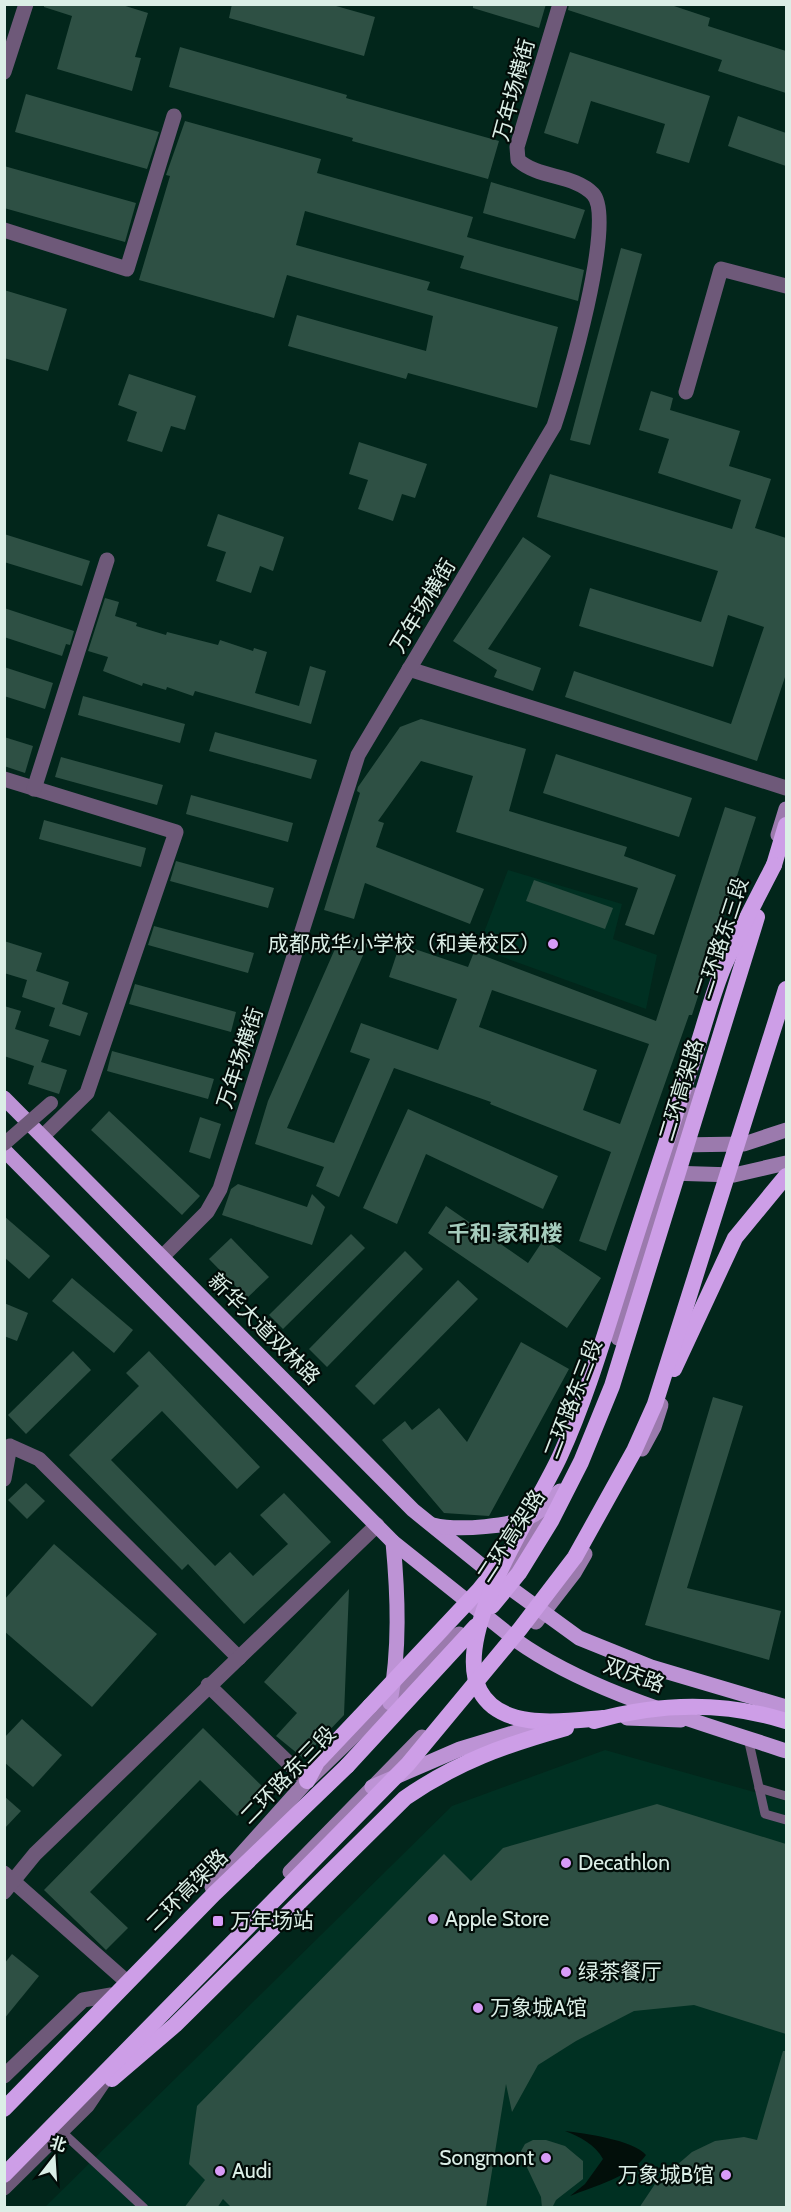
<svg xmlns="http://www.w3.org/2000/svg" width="791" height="2212" font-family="Cabin,'Noto Sans SC',sans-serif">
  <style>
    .built { fill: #003022 }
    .water { fill: #020f0a }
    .building { fill: #2e5044; fill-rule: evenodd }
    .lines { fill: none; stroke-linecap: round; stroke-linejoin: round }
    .service { stroke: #6e5979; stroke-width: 9 }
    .minor { stroke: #6e5979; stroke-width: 15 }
    .tertiary { stroke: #6e5979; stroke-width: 15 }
    .secondary { stroke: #9b7aad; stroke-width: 15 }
    .primary { stroke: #bd93d5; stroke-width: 15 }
    .trunk { stroke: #cd9ee7; stroke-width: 16 }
    .pedestrian-bridge { stroke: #6e5979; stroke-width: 14 }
    .trunk-bridge { stroke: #cd9ee7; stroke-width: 16 }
    .poi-dot { fill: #d89bf8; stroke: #020c08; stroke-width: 2 }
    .labels { text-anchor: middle; stroke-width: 4.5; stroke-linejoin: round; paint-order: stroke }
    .street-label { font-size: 21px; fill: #dbeee6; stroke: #020c08 }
    .poi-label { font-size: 21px; fill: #dbeee6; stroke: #020c08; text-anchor: start }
    .neighbourhood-label { font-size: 22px; font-weight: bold; fill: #a6ccbd; stroke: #020c08 }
  </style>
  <rect width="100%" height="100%" fill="#02261b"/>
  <g class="built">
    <path d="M508,870L622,904L613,939L657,955L646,1009L478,948Z"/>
    <path d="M605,1750L786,1801V2207L44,2208L452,1806Z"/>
  </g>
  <path class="water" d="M565,2131C583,2133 634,2140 646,2155C631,2177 594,2186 570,2196L585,2184L603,2159C595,2144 580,2137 565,2131Z"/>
  <g class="building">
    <path d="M44,4H119L148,13L135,57L141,58L132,91L57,69L72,16L44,7Z"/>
    <path d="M232,4H329L375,17L364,56L229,18Z"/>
    <path d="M473,4H546L539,28L473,8Z"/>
    <path d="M569,4H668L710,18L708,26L786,51V93L718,71L722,60L568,10Z"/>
    <path d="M180,47L347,95L346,98L499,141L488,179L352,141L353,138L169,87Z"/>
    <path d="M570,52L710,96L689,163L656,153L665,124L591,101L578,144L544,133Z"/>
    <path d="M26,94L159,132L147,169L15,132Z"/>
    <path d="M738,116L786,133V166L728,146Z"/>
    <path d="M185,121L321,159L317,173L473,217L467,237L584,270L578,301L460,268L464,256L305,211L296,245L430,282L427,290L558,327L537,408L408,373L406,379L288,346L297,315L426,351L433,316L287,275L274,318L139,280L170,176L166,175Z"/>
    <path d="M4,166L136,203L125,242L4,208Z"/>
    <path d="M491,182L585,210L575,239L483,213Z"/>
    <path d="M621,248L642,254L590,445L570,440Z"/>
    <path d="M4,290L67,309L48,371L4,358Z"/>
    <path d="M129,374L196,396L185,430L171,426L162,452L127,441L137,412L118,405Z"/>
    <path d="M651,391L673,398L670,410L740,431L729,466L771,479L755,528L786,538V674L757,761L565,697L574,671L731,724L764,627L728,615L713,667L579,626L590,588L701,622L718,571L537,517L550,474L732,529L741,500L658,473L669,439L639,430Z"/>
    <path d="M359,442L427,464L415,498L402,494L393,521L358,509L368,480L349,474Z"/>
    <path d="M218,514L284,537L273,571L260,566L251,593L216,581L226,552L207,546Z"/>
    <path d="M4,534L90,561L82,586L4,562Z"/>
    <path d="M523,537L551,556L488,649L541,668L533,691L494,677L497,670L453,641Z"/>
    <path d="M105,598L119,602L115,616L137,623L136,626L166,635L167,632L218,645L220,640L253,651L254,648L267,652L255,693L299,706L310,666L326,671L311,724L195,691L193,696L167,687L166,690L143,683L142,686L103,671L108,657L88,651Z"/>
    <path d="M4,608L74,631L70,645L66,644L62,656L4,637Z"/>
    <path d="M4,667L53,683L45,709L4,696Z"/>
    <path d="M83,696L185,724L180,743L78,715Z"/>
    <path d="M421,719L526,749L509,811L627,847L624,856L676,875L654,935L625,925L638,888L456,832L473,776L421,761L378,821L384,823L376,847L484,889L470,924L365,883L354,919L324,910L360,793L357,791L358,787L400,727Z"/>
    <path d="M215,732L317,760L311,779L209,751Z"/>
    <path d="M4,737L33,746L25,773L4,766Z"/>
    <path d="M556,754L692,798L679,837L543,793Z"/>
    <path d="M61,757L163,785L157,805L55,777Z"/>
    <path d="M191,795L293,823L288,842L186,814Z"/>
    <path d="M725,807L756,817L692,1015H689L606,1251L579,1241L611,1152L490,1104L491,1102L394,1068L339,1197L316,1186L324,1167L255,1144L268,1101L342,933L368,944L287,1128L334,1143L370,1059L350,1052L361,1023L438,1050L457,999L389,977L400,944L468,967L474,952L656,1021ZM492,990L649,1044L620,1124L583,1110L597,1070L479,1027Z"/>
    <path d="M44,820L146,848L141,867L39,839Z"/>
    <path d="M176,861L274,888L268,908L170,881Z"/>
    <path d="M534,880L613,908L605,929L526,901Z"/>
    <path d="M154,926L254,953L248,973L148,945Z"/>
    <path d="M4,941L42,953L36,971L69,982L62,1004L88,1013L80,1036L49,1026L55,1008L22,997L27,980L4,973Z"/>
    <path d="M135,984L236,1012L231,1032L129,1004Z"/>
    <path d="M4,1006L21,1011L15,1029L49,1040L41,1062L67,1070L59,1094L28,1084L34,1066L4,1056Z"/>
    <path d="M112,1051L214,1079L208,1099L107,1071Z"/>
    <path d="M408,1109L558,1176L543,1209L426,1154L397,1224L363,1208Z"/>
    <path d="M109,1111L200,1196L182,1215L91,1130Z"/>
    <path d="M200,1117L221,1124L210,1159L189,1152Z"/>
    <path d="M238,1184L307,1207L312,1194L325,1207L312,1245L222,1215L231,1189Z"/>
    <path d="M446,1206L528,1263L544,1239L601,1278L567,1328L428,1233Z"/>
    <path d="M4,1216L50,1256L29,1279L4,1257Z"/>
    <path d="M351,1234L365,1248L283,1329L269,1315Z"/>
    <path d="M231,1238L269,1277L247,1298L209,1259Z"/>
    <path d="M405,1251L423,1269L327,1367L309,1349Z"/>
    <path d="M72,1278L133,1330L114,1353L52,1301Z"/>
    <path d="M458,1280L478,1299L374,1405L355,1386Z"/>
    <path d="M4,1303L28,1313L17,1341L4,1336Z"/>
    <path d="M521,1342L569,1369L489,1516L444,1513L382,1440L405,1421L412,1430L439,1408L467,1442Z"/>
    <path d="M73,1351L91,1370L26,1434L8,1415Z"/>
    <path d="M149,1351L260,1467L237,1489L162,1411L111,1460L215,1566L230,1552L253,1576L288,1544L260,1515L284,1493L331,1542L244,1624L188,1564L182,1570L69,1455L139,1386L126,1373Z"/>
    <path d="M713,1397L743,1406L687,1588L781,1611L769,1660L645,1625Z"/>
    <path d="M26,1483L45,1501L27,1519L8,1500Z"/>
    <path d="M54,1544L157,1634L92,1707L4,1631V1600Z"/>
    <path d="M349,1589L344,1715L303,1758L276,1736L297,1713L264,1682Z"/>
    <path d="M22,1719L62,1755L33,1787L4,1762V1738Z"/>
    <path d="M203,1728L265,1789L237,1816L200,1780L90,1892L128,1928L106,1950L44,1890Z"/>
    <path d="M4,1796L21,1811L4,1829Z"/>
    <path d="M657,1804L786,1844V2034L694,2005L634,2011L576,2041L538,2065L512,2112L506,2084L486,2208H232L223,2199L217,2208H184L205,2180L189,2164L197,2106L444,1854L471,1881L503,1848Z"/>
    <path d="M12,1954L39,1976L4,2019V1964Z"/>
    <path d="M783,2051H786V2208H639L655,2184L692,2152L715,2141L744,2137L757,2140Z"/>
    <path d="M533,2140H546L565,2146L583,2161V2179L556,2200L552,2208H542L541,2197L523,2159L521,2151L525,2144Z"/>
  </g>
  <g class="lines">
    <g class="service">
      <path d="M748,1738L765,1814L786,1820"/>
      <path d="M759,1788L786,1796"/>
      <path d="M61,2131L144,2208"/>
    </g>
    <g class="minor">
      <path d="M4,230L127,269L174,116"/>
      <path d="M686,392L721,269L786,286"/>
      <path d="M409,669L786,788"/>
      <path d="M4,779L176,832L87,1093L43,1136"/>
      <path d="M34,789L107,560"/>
      <path d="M162,1257L207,1212L220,1189L358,755L554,426C566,391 617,219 593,194C574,174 539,179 518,160L517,147L560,4"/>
      <path d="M4,1479L10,1446L39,1459L239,1658"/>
      <path d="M208,1685L307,1781"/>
      <path d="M4,1873L126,1981"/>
      <path d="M4,1892L35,1854L377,1525"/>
    </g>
    <g class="tertiary">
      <path d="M4,72L26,4"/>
      <path d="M4,2076L83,2000L111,1995"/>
      <path d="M4,2188L87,2106L106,2078"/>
    </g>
    <g class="secondary">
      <path d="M778,835L786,809"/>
      <path d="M677,1145L744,1144L786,1130"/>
      <path d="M669,1173L734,1175L786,1163"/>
      <path d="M618,1338L694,1095"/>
      <path d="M642,1449L654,1427L661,1405"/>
      <path d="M497,1588L553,1502"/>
      <path d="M536,1622L574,1573L585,1554"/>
      <path d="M290,1872L422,1737"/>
      <path d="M212,1887L307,1781L459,1634"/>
    </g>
    <g class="primary">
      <path d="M4,1098L413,1510L502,1582L579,1638L651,1667L786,1707"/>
      <path d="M4,1150L393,1542L517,1641C590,1693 700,1722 786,1751"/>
      <path d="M433,1525C457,1531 514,1527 535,1514C544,1509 552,1498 560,1491"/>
      <path d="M390,1703C400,1648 398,1596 393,1542"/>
      <path d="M627,1718L681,1720"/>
      <path d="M372,1787L460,1749L546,1723"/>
    </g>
    <g class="trunk">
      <path d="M774,865L786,825"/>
      <path d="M307,1781L317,1762L370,1706"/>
      <path d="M4,2109L214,1894L347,1766"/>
    </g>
    <path class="pedestrian-bridge" d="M4,1144L51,1103"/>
    <g class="trunk-bridge">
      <path d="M674,1369L735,1238L786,1176"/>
      <path d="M492,1606L519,1573L551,1521L581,1462L612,1386L757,917"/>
      <path d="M370,1706L479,1590L495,1570"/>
      <path d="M603,1718C567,1721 502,1732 480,1691C450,1633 535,1511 560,1456C585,1401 602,1344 620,1287C643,1212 668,1138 692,1063C703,1031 711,997 724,966C739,932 757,898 774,865"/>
      <path d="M594,1721C658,1703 722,1701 786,1721"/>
      <path d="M347,1766L476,1626"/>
      <path d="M112,2079L175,2025L405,1798C457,1762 505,1745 566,1728"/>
      <path d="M4,2175L408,1764L520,1629L575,1557L634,1451L655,1404L786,989"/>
    </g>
  </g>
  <g class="poi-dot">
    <circle cx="553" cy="944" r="6"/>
    <circle cx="566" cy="1863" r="6"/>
    <circle cx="433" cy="1919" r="6"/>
    <rect x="212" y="1915" width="12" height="12" rx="3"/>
    <circle cx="566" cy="1972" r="6"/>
    <circle cx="478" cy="2008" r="6"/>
    <circle cx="546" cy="2158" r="6"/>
    <circle cx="220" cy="2171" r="6"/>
    <circle cx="726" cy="2175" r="6"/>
  </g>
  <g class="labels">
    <g class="street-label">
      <text transform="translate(514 90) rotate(-75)" y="7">万年场横街</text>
      <text transform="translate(423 606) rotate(-59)" y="7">万年场横街</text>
      <text transform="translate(722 938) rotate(-72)" y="7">二环路东三段</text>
      <text transform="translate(240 1058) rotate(-72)" y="7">万年场横街</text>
      <text transform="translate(681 1090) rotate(-73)" y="7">二环高架路</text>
      <text transform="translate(264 1329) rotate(45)" y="7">新华大道双林路</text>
      <text transform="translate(573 1399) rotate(-69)" y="7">二环路东三段</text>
      <text transform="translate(511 1536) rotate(-57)" y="7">二环高架路</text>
      <text transform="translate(634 1675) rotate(20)" y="7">双庆路</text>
      <text transform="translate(288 1775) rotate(-46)" y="7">二环路东三段</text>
      <text transform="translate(187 1890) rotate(-45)" y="7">二环高架路</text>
    </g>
    <g class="poi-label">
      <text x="541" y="951" text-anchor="end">成都成华小学校（和美校区）</text>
      <text x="578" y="1870">Decathlon</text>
      <text x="445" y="1926">Apple Store</text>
      <text x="230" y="1928">万年场站</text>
      <text x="578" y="1979">绿茶餐厅</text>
      <text x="490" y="2015">万象城A馆</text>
      <text x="534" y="2165" text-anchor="end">Songmont</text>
      <text x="232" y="2178">Audi</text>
      <text x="714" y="2182" text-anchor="end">万象城B馆</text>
    </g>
    <g class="neighbourhood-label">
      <text x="505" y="1241">千和·家和楼</text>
    </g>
  </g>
  <rect width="791" height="2212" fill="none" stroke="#dbeee6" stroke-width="12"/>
  <g transform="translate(54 2158) rotate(17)" stroke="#020c08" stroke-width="4.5" paint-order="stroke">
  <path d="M0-4.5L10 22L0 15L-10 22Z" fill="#dbeee6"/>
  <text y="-9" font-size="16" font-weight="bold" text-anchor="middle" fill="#dbeee6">北</text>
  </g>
</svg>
